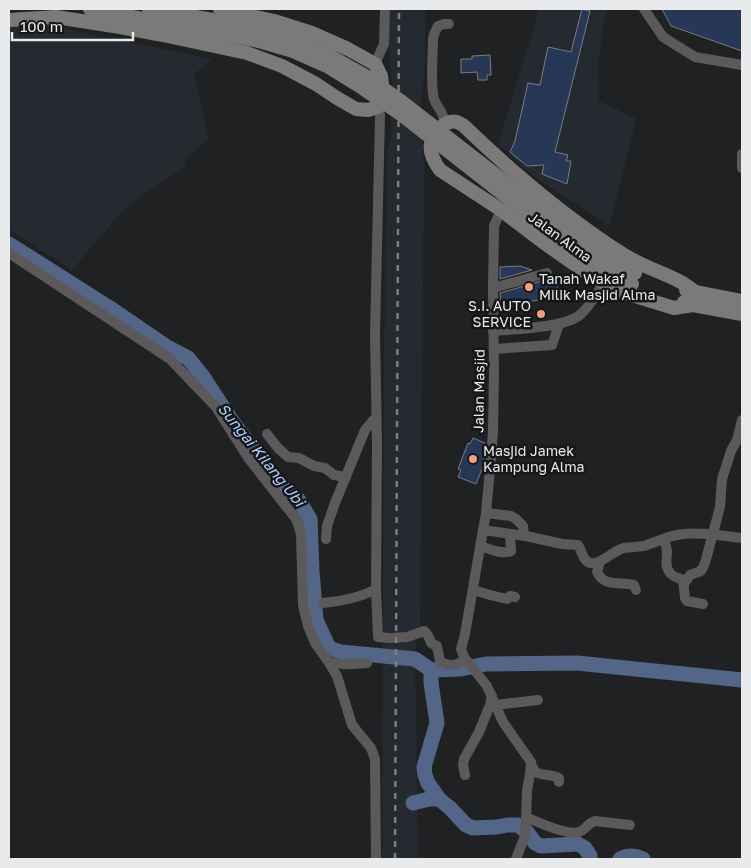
<svg xmlns="http://www.w3.org/2000/svg" width="751" height="868" font-family="'Golos Text',sans-serif">
  <style>
    .built { fill: #252930 }
    .lines { fill: none; stroke-linecap: round; stroke-linejoin: round }
    .river { stroke: #546687; stroke-width: 15 }
    .building { fill: #273856; stroke: #7a7c7e }
    .minor { stroke: #5b5959; stroke-width: 10 }
    .secondary { stroke: #7c7979; stroke-width: 14 }
    .rail { stroke: #7d7e80; stroke-width: 2.5; stroke-dasharray: 6 6; stroke-linecap: butt }
    .secondary-bridge { stroke: #7c7979; stroke-width: 14 }
    .poi-dot { fill: #f39f84; stroke: #161719; stroke-width: 2 }
    .labels { text-anchor: middle; stroke-width: 5; stroke-linejoin: round; paint-order: stroke }
    .street-label { font-size: 14px; fill: #e9eaeb; stroke: #161719 }
    .poi-label { font-size: 14px; fill: #e9eaeb; stroke: #161719; text-anchor: start }
    .water-label { font-size: 15px; font-style: italic; fill: #b4cefc; stroke: #161719 }
  </style>
  <rect width="100%" height="100%" fill="#202123"/>
  <g class="built">
    <path d="M389,9H425V60L421,105L424,174L420,626L415,652L418,859H382L384,359L387,151L391,139L392,83L389,44Z"/>
    <path d="M545,9H603L606,11L598,63L599,101L636,119L610,226L533,176L498,144L539,11Z"/>
    <path d="M24,25H52L79,32L212,59L194,74L209,139L187,157L184,167L126,207L72,270L9,229V26Z"/>
  </g>
  <g class="lines">
    <g class="river">
      <path d="M9,244L110,308L167,347L188,358L204,378L232,421L283,488L298,499L310,519L312,571L316,620L329,648L341,652L415,659L431,670V683L437,723L424,767L425,775L428,783L439,799L450,808L466,825L473,828L497,827L507,825H518L527,832L535,843L541,846L578,844L585,848L590,856V859"/>
      <path d="M431,670L461,669L486,664L577,663L742,680"/>
      <path d="M413,803L429,799H439"/>
      <path d="M620,859C627,855 635,855 643,859"/>
    </g>
  </g>
  <g class="building">
    <path d="M582,9L590,11L555,152L568,155L566,161H571L567,184L542,174L544,165L527,166L510,152L515,141L528,83L540,85L548,47L571,52Z"/>
    <path d="M662,9H742V51L671,26Z"/>
    <path d="M490,55L491,75H487V80H478L477,72L461,73V59H472V56Z"/>
    <path d="M520,266L532,270L500,279V267Z"/>
    <path d="M552,278L555,279L560,296L501,307L500,293Z"/>
    <path d="M473,438L485,443L484,464L476,484L458,477L461,470L458,469L468,443L470,444Z"/>
  </g>
  <g class="lines">
    <g class="minor">
      <path d="M644,9L663,37L695,57L742,65"/>
      <path d="M375,64L384,44L385,9"/>
      <path d="M444,125C445,112 438,110 434,99C430,85 433,54 433,38L435,32L438,26L444,24H449"/>
      <path d="M742,154V168"/>
      <path d="M501,210L494,226L493,288L494,372L493,431L491,459L486,513L465,634L461,649L464,657L487,686L503,722L531,762L530,774L527,791L526,821L525,836L516,859"/>
      <path d="M9,253L170,359L216,407L249,459L296,519L299,527L301,535L303,605L308,626L315,643L328,661L337,676L352,725L371,748L375,759L376,859"/>
      <path d="M493,288L547,273"/>
      <path d="M493,331C514,329 566,328 581,314C590,306 597,293 604,283"/>
      <path d="M494,349L552,345L558,327L561,323"/>
      <path d="M267,434L278,448L288,457L299,458L314,466L325,468L334,475L346,477"/>
      <path d="M486,513L511,516L516,519L523,526L524,536"/>
      <path d="M483,530L526,536L562,544L578,545C582,551 583,561 590,563C599,566 614,550 624,548C631,547 637,547 644,546C655,543 665,537 677,535C696,531 723,536 742,538"/>
      <path d="M326,539L327,526L335,503L365,430L376,417"/>
      <path d="M663,539C665,543 667,547 667,551C667,559 664,567 671,574C674,577 679,578 683,580L685,598L687,601L703,604"/>
      <path d="M480,546C490,549 502,555 511,551L510,535"/>
      <path d="M600,562L597,572C605,588 619,581 634,585L636,590"/>
      <path d="M684,584L690,575L701,571L705,563L720,507L722,479L731,451L737,440L742,420"/>
      <path d="M376,589L378,637L390,638L407,637L424,631C429,635 429,638 431,643L437,646L440,661C447,667 458,666 465,659"/>
      <path d="M473,590L490,595L507,599L510,596L515,597"/>
      <path d="M323,603C341,601 360,598 376,589L377,444L375,335L380,115L378,107"/>
      <path d="M328,661C340,666 354,664 367,663"/>
      <path d="M496,705L538,700"/>
      <path d="M531,763C532,766 533,769 535,771C539,776 552,774 559,778V782"/>
      <path d="M465,775L463,765L464,759L479,732L490,705L492,696"/>
      <path d="M526,817C537,822 569,836 579,832C586,829 588,823 595,821L630,825"/>
    </g>
    <g class="secondary">
      <path d="M9,20L56,17L120,27L163,35L247,53L282,66L316,84L337,98L356,109L368,110L378,107L383,93L381,76L375,64L348,49L312,33L274,21L220,9"/>
      <path d="M686,290L742,301"/>
      <path d="M684,302L693,305L742,314"/>
      <path d="M693,305L674,308L622,292L604,283L587,273L543,242L501,210L440,170C435,163 429,153 431,144C433,133 445,119 457,122C459,123 463,125 464,126C514,174 566,218 624,255C642,266 661,272 679,281C685,284 690,288 695,292"/>
    </g>
    <path class="rail" d="M395,859L399,9"/>
    <g class="secondary-bridge">
      <path d="M90,9L259,41L293,51L327,66L358,85L402,115L531,216L579,252L632,284"/>
      <path d="M149,9L213,20L261,30L296,41L330,56L364,75L402,102L586,245L610,261L635,273"/>
    </g>
  </g>
  <g class="poi-dot">
    <circle cx="529" cy="287" r="5"/>
    <circle cx="541" cy="314" r="5"/>
    <circle cx="473" cy="459" r="5"/>
  </g>
  <g class="labels">
    <g class="street-label">
      <text transform="translate(560 237) rotate(36)" y="5">Jalan Alma</text>
      <text transform="translate(479 391) rotate(-89)" y="5">Jalan Masjid</text>
    </g>
    <g class="poi-label">
      <text x="539" y="284">Tanah Wakaf<tspan x="539" dy="16">Milik Masjid Alma</tspan></text>
      <text x="531" y="311" text-anchor="end">S.I. AUTO<tspan x="531" dy="16">SERVICE</tspan></text>
      <text x="483" y="456">Masjid Jamek<tspan x="483" dy="16">Kampung Alma</tspan></text>
    </g>
    <g class="water-label">
      <text transform="translate(261 455) rotate(51)" y="5">Sungai Kilang Ubi</text>
    </g>
  </g>
  <rect width="751" height="868" fill="none" stroke="#e9eaeb" stroke-width="20"/>
  <path d="M12 32v8h121v-8" fill="none" stroke="#e9eaeb" stroke-width="2.5"/>
  <text x="20" y="32" font-size="15" fill="#e9eaeb" stroke="#161719" stroke-width="4" paint-order="stroke">100 m</text>
</svg>
